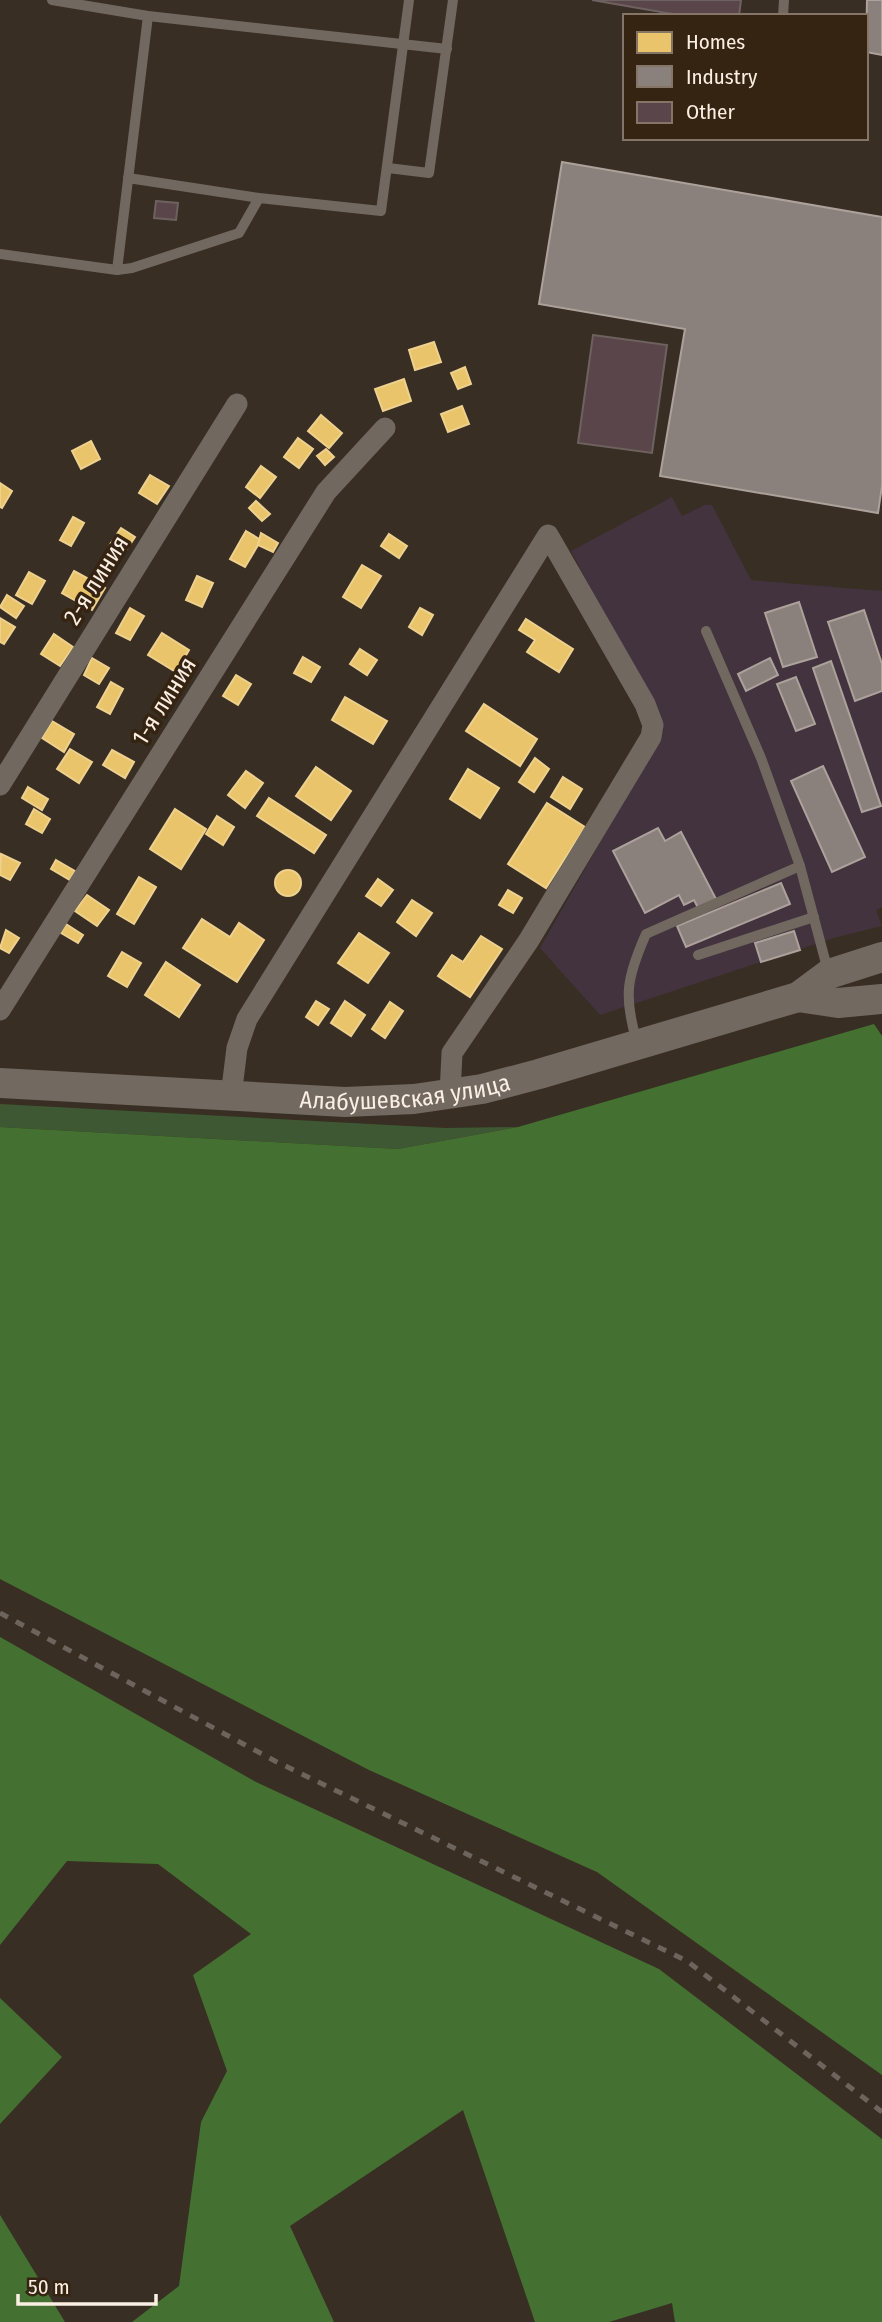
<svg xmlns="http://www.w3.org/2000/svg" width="882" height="2322" font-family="'Fira Sans Condensed',sans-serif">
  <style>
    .industrial { fill: #42333e }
    .green { fill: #3e5833 }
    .forest { fill: #447132 }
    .homes { fill: #e9c46a; stroke: #eed18e; stroke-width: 2 }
    .industry { fill: #8a817c; stroke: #aca29b; stroke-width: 2 }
    .building { fill: #5a464a; stroke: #6d6260; stroke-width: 2 }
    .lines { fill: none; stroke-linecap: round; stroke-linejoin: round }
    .lane { stroke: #716960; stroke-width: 10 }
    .street { stroke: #716960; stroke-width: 21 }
    .secondary { stroke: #726a60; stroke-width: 30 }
    .rail { stroke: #6d645c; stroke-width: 5; stroke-dasharray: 9 9; stroke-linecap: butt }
    .labels { text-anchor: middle; stroke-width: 7; stroke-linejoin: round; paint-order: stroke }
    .street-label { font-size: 24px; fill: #fbeee3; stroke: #362412 }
  </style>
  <rect width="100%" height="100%" fill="#392e24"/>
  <path class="industrial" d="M672,497L682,516L705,505H712L751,580L882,591V907L876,910L882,926L834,938L600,1015L540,948L664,730L571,551Z"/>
  <path class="green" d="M0,1104L445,1128L518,1127L398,1149L0,1127Z"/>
  <g class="forest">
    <path d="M874,1024L882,1036V2075L597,1872L369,1770L0,1579V1127L398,1149L518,1127Z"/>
    <path d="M0,1637L256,1782L659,1969L882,2139V2322H675L672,2303L609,2322H535L463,2110L290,2226L334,2322H132L179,2286L201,2122L227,2071L193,1975L251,1934L158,1864L67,1861L0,1945Z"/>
    <path d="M0,1998L62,2057L0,2124Z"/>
    <path d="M0,2215L65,2322H0Z"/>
  </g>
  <g class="homes">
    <path d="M434,342L441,362L415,370L409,350Z"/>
    <path d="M465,367L471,384L458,389L451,373Z"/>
    <path d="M404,379L411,401L383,411L375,389Z"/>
    <path d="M462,406L469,424L448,432L441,414Z"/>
    <path d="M321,415L342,433L329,448L308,431Z"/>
    <path d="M298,438L313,449L299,468L284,457Z"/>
    <path d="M91,441L100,459L81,469L72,451Z"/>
    <path d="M326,449L334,457L325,465L317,456Z"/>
    <path d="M261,466L276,477L260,498L246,487Z"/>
    <path d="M150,475L169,486L157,504L139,493Z"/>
    <path d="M0,483L12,491L2,508L0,507Z"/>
    <path d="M256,501L270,514L262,521L249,508Z"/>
    <path d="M73,517L84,523L71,546L60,540Z"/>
    <path d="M121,528L135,537L123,555L109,546Z"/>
    <path d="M246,531L261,540L245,567L230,559Z"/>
    <path d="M261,533L278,543L273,552L258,545Z"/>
    <path d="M389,534L407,546L399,558L381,546Z"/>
    <path d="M362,565L381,576L361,608L343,597Z"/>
    <path d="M74,571L105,588L92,610L62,593Z"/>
    <path d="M29,572L45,581L32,604L16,595Z"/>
    <path d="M197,576L213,583L202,607L186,600Z"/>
    <path d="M7,595L24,606L16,618L0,607Z"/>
    <path d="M130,608L144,616L130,640L116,633Z"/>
    <path d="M420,608L433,615L422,635L409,627Z"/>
    <path d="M0,618L15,627L4,644L0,642Z"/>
    <path d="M526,619L573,649L559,672L527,652L535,640L519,630Z"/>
    <path d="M162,633L189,650L176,672L148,655Z"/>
    <path d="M54,634L73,647L60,666L41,654Z"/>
    <path d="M360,649L377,660L367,675L350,664Z"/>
    <path d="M303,657L320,667L311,682L294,673Z"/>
    <path d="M92,658L109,668L99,684L84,675Z"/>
    <path d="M236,675L251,684L238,705L223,696Z"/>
    <path d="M111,682L123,689L110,714L97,707Z"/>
    <path d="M345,697L387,721L373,744L332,720Z"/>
    <path d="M484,704L537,739L520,766L466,731Z"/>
    <path d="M52,721L74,734L64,752L42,738Z"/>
    <path d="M70,749L92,762L79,783L57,769Z"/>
    <path d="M112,750L134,762L125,778L103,765Z"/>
    <path d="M535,758L549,769L534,792L519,782Z"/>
    <path d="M316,767L351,791L331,820L296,796Z"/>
    <path d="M468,769L499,788L480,818L450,799Z"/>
    <path d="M246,771L263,783L245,808L228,795Z"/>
    <path d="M563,777L582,789L570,809L551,797Z"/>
    <path d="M28,787L48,799L42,810L22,798Z"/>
    <path d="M269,798L326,835L314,853L257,816Z"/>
    <path d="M547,803L585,827L546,888L508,864Z"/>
    <path d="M34,809L50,819L42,833L26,824Z"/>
    <path d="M175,809L206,829L181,869L150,849Z"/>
    <path d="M217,816L234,827L223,845L206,834Z"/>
    <path d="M1,854L20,863L10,880L0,875Z"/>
    <path d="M56,860L75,871L70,880L51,869Z"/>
    <circle cx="288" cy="883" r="13"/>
    <path d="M139,877L156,887L134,924L117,914Z"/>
    <path d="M378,879L393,890L381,906L366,896Z"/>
    <path d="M508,890L522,898L513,913L499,905Z"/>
    <path d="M87,895L109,910L97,926L75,911Z"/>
    <path d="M412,900L432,913L416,936L397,922Z"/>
    <path d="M202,919L230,937L239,923L264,940L237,982L183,948Z"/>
    <path d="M66,924L83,935L78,943L61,933Z"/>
    <path d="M6,930L19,938L9,953L0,948Z"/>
    <path d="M359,933L389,953L368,983L338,963Z"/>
    <path d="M481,936L502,949L470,997L438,976L452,955L463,962Z"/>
    <path d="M122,952L141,963L127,987L108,976Z"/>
    <path d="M166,962L200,985L179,1017L145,995Z"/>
    <path d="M316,1001L329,1009L318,1025L306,1017Z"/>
    <path d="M345,1001L365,1015L351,1036L331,1023Z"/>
    <path d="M390,1002L403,1011L385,1038L372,1029Z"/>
  </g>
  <g class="industry">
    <path d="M867,0H882V55L866,52Z"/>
    <path d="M562,162L882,217V486L878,513L660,476L685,329L539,304Z"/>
    <path d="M799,602L817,657L783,667L765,613Z"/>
    <path d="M864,610L882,664V691L855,701L828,622Z"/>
    <path d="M770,658L778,675L746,691L738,674Z"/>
    <path d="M831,661L881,806L862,812L813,668Z"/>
    <path d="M796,677L815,724L796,731L777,684Z"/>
    <path d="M823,766L865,857L832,872L791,781Z"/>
    <path d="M658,828L665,841L681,832L716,899L698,908L694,900L684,905L679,895L645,913L613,851Z"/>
    <path d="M781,883L790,904L686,947L677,926Z"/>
    <path d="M794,931L800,950L761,962L755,943Z"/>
  </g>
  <g class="building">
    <path d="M592,0H741L739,16H684Z"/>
    <path d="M156,201L178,203L176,220L154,218Z"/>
    <path d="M593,335L667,345L652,453L578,443Z"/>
  </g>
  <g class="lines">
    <g class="lane">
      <path d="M52,0L148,16L447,49"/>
      <path d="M783,16L784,0"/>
      <path d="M388,168L429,173L453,0"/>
      <path d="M128,178L259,198L381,211L409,0"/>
      <path d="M0,254L117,270L132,268L239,233L259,198"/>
      <path d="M117,270L148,16"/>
      <path d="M706,631L761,758L800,866L828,971"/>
      <path d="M698,955L814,917"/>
      <path d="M637,1042C623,996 627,977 646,934L800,866"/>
    </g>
    <g class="street">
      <path d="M0,785L237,404"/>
      <path d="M0,1010L326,492L385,428"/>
      <path d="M231,1096L237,1048L247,1019L548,535L645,704L653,725L651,737L529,940L452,1053L450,1094"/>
    </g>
    <g class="secondary">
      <path d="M798,997L838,1003L882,999"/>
      <path id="s1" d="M0,1083L345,1102L414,1099L482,1089L539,1074L798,997L829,974L882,957"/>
    </g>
    <path class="rail" d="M0,1613L275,1761L687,1961L882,2112"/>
  </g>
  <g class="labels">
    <g class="street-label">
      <text transform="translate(96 580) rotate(-58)" y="8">2-я линия</text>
      <text transform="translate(164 701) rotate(-58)" y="8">1-я линия</text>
      <text dy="8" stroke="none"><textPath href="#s1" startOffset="406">Алабушевская улица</textPath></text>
    </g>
  </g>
  <rect x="623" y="14" width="245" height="126" fill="#362412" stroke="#857566" stroke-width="2"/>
  <rect x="637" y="32" width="35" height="21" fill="#e9c46a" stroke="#857566" stroke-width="2"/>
  <text x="686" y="49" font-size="21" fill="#fbeee3">Homes</text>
  <rect x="637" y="66" width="35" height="21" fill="#8a817c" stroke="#857566" stroke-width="2"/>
  <text x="686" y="84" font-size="21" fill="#fbeee3">Industry</text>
  <rect x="637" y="102" width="35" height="21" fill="#5a464a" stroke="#857566" stroke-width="2"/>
  <text x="686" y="119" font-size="21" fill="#fbeee3">Other</text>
  <path d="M18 2294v10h138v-10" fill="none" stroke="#fbeee3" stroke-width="3.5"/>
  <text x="28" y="2294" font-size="21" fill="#fbeee3" stroke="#362412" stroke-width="5" paint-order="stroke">50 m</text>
</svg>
